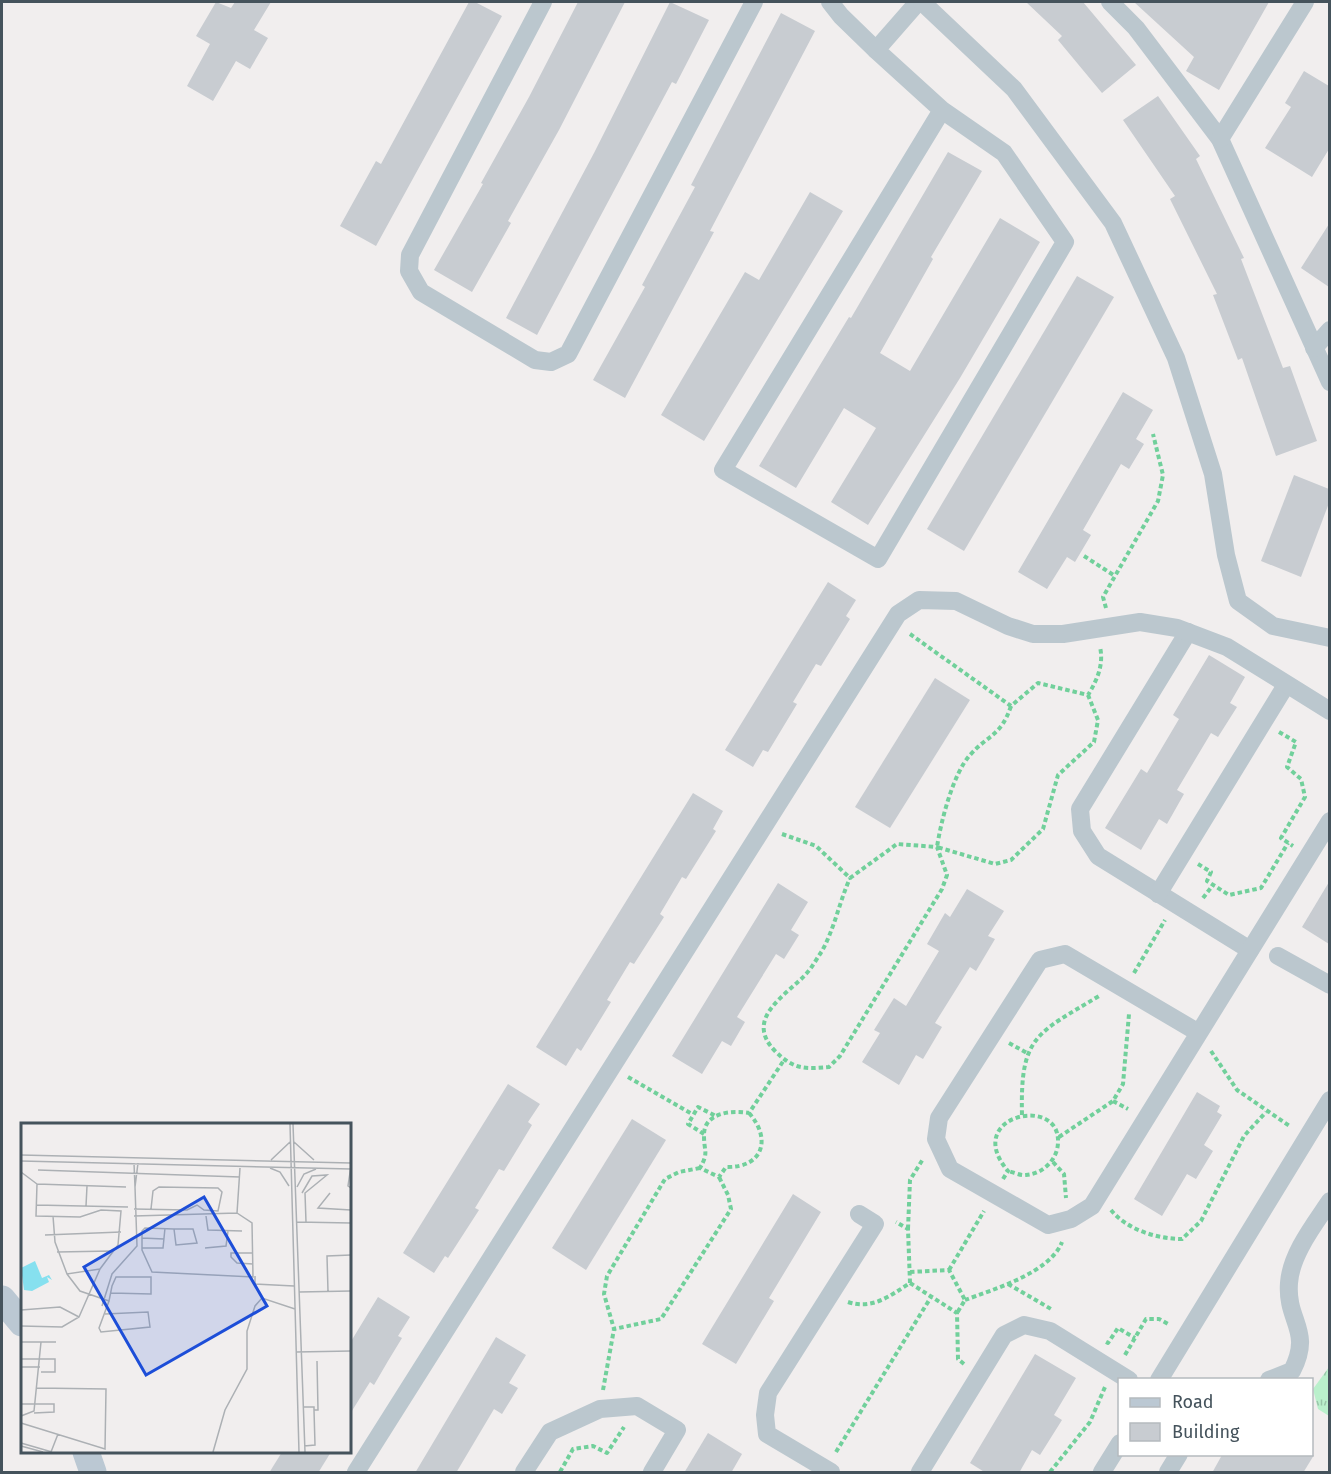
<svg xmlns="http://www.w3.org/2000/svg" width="1331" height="1474" font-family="'Fira Sans',sans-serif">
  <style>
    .grass { fill: url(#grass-tufts) }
    .building { fill: #c8ccd1 }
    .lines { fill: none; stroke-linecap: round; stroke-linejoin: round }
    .path { stroke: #71d09b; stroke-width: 4; stroke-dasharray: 4.5 3; stroke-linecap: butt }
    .street { stroke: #bbc7ce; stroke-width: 18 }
    .secondary { stroke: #bbc8d3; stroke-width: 27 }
    .inset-road { fill: none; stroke: #acb0b4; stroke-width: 1.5 }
    .view { fill: #1d4ed8; fill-opacity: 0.15; stroke: #1d4ed8; stroke-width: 3 }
    .inset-edge { fill: none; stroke: #45535c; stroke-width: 3 }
  </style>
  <defs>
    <pattern id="grass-tufts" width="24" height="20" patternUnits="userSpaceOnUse" patternTransform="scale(1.5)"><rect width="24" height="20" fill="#baf0cc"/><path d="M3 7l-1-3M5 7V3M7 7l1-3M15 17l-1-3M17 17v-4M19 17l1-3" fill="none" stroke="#99c5a9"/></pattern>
  </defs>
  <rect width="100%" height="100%" fill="#f1eeee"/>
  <path class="grass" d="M1329,1367H1330L1329,1416L1318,1409L1313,1389Z"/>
  <g class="building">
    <path d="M216,2L231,8L235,2H271L254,30L268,38L250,69L236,61L213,101L187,86L210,44L196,36Z"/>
    <path d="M469,2H475L502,16L376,246L340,226L376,161L381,164Z"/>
    <path d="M578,2H625L559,130L508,221L511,223L472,292L434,270L483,184L481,183L529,97Z"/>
    <path d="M670,2L709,20L676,84L672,82L537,335L506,318L594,153Z"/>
    <path d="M1026,2H1083L1136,65L1102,93L1058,40L1062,36Z"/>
    <path d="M1134,2H1269L1219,90L1186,71L1194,57Z"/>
    <path d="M781,13L815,31L710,231L714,232L625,398L593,380L645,287L642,285L695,187L691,185Z"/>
    <path d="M1304,71L1329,86V149L1312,177L1265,148L1291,107L1285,103Z"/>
    <path d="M1158,96L1200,156L1196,159L1244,258L1241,259L1283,368L1290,366L1317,441L1276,456L1242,358L1238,360L1213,295L1217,294L1170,199L1175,196L1123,120Z"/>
    <path d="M948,152L982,171L931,257L933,259L880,353L910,371L1000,218L1040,242L960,378L868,525L831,502L876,428L844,408L796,488L759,466L849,317L851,318Z"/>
    <path d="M810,192L843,211L704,441L661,415L745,272L759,280Z"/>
    <path d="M1329,224V287L1301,268Z"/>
    <path d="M1077,276L1114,297L964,551L927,529Z"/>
    <path d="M1123,392L1153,410L1136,439L1144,444L1129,469L1121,464L1083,530L1091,535L1075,562L1067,557L1047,589L1018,572Z"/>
    <path d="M1294,475L1329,489V503L1301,577L1261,561Z"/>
    <path d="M828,582L856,600L846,616L850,619L821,666L816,664L793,702L797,704L768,752L763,750L753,767L725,750Z"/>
    <path d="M1209,655L1245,677L1230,703L1237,707L1218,737L1211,733L1177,790L1184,794L1167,824L1159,819L1141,850L1105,828L1141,769L1147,773L1179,719L1173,715Z"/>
    <path d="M935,678L970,700L890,828L855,807Z"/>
    <path d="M693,793L723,811L713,829L716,831L686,879L682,877L660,914L664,917L634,964L630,962L607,1000L611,1002L581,1051L577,1048L566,1066L536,1047Z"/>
    <path d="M1329,882V944L1302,927Z"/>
    <path d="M778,883L808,902L791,930L799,935L784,959L776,954L737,1017L745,1022L731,1046L722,1041L702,1074L672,1056Z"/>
    <path d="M967,889L1004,911L988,936L995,939L976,971L970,967L935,1023L942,1027L923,1059L916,1055L899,1085L862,1062L880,1033L874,1030L894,998L906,1006L939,951L927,944L945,913L950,917Z"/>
    <path d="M508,1084L540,1104L528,1122L532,1125L504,1171L499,1169L475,1208L479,1210L448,1258L445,1256L434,1273L403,1253Z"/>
    <path d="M1197,1092L1220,1106L1217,1112L1222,1115L1204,1145L1213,1151L1196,1179L1187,1174L1162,1216L1134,1199Z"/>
    <path d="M632,1119L666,1140L586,1270L552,1248Z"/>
    <path d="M793,1194L821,1212L769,1298L774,1301L736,1364L702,1344Z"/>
    <path d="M378,1297L410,1317L398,1336L402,1338L388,1361L374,1385L370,1382L350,1414V1343Z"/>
    <path d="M496,1337L526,1355L509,1383L518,1388L502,1414L494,1409L456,1473H415Z"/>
    <path d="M1035,1354L1076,1378L1054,1415L1062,1420L1040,1455L1032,1450L1019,1473H986L970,1463Z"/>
    <path d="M708,1433L742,1454L731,1473H684Z"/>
    <path d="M282,1452H331L318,1473H269Z"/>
    <path d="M1222,1455H1314L1303,1473H1212Z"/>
  </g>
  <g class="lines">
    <g class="path">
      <path d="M1084,556L1115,576"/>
      <path d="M1106,608L1103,597L1158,501L1163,475L1153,434"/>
      <path d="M910,634L1011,706L1038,683L1088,695C1097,680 1104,665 1100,647"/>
      <path d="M1011,706C1001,736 989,734 970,755C953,774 941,821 937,847L995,864L1011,860L1043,829L1058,775L1094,742L1098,720L1088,695"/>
      <path d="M1279,732L1296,742L1287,767L1301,779L1305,797L1281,838L1293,846"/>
      <path d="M782,834L816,846L850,878L897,844L937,847L947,875L942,889L840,1056L829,1067C805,1069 794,1070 775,1051C743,1018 787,995 806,974C812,968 817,958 822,951C835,927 839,903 850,878"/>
      <path d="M1198,864L1211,872L1207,881L1229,895L1261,888L1288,843"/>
      <path d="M1203,898L1213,885"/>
      <path d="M1134,973L1165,920"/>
      <path d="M1009,1043L1027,1053"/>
      <path d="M1211,1051L1237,1090L1291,1127"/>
      <path d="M628,1077L692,1114"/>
      <path d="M1113,1101L1128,1109"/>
      <path d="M749,1113C772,1139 763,1168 726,1167L719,1177L700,1168C709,1152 704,1152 704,1136C703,1112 733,1110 749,1113L784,1060"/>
      <path d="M1022,1115C1020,1036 1036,1034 1099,996"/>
      <path d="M704,1134L688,1124L698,1107L716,1116"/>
      <path d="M1059,1137L1113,1101L1123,1084L1129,1014"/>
      <path d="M1053,1162L1064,1174L1066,1198"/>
      <path d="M700,1168L679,1172L665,1179L607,1276L604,1294L614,1329L661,1319L731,1209L728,1195L719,1177"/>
      <path d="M1003,1179L1008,1171C961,1116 1060,1094 1058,1142C1058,1159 1043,1174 1026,1175C1021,1176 1013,1172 1008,1171"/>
      <path d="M1111,1210C1127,1230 1158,1239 1182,1239L1201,1221L1244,1136L1266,1112"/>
      <path d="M908,1229L910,1180L923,1159"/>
      <path d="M949,1270L984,1211"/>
      <path d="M910,1272L949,1270L965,1300L957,1313"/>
      <path d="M910,1283L957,1313L958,1359L964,1364"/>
      <path d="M1008,1284L1051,1309"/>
      <path d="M965,1300C994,1289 1050,1273 1062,1242"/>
      <path d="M848,1302C872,1310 890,1296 910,1283L908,1229L896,1222"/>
      <path d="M1106,1342L1108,1343L1118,1328L1135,1338"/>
      <path d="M1125,1355L1146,1319H1159L1170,1325"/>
      <path d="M603,1390L614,1329"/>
      <path d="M836,1452L931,1297"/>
      <path d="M560,1472L573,1449L593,1446L607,1453L624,1427"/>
      <path d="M1050,1472L1090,1422L1105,1387"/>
    </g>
    <g class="street">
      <path d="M543,2L410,255L409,271L421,292L535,360L551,362L568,354L754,2"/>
      <path d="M830,2L841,16L876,50"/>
      <path d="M918,2L876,50L942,110L1004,153L1065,242L878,559L723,470L942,110"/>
      <path d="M922,2L1014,89L1113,223L1176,358L1213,474L1226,555L1238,601L1273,626L1330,638"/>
      <path d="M1110,2L1136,28L1220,139L1330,382"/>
      <path d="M1220,139L1305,2"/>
      <path d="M1314,348L1330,330"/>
      <path d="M1188,632L1080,809L1082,831L1098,856L1250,950"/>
      <path d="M1158,894L1286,685"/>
      <path d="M1278,956L1330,985"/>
      <path d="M1199,1033L1065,954L1040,960L939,1118L936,1139L950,1169L1048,1225L1071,1219L1092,1206L1330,821"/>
      <path d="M1159,1380L1330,1100"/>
      <path d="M1269,1380L1292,1371C1313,1330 1286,1322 1289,1283C1291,1254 1314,1225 1330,1201"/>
      <path d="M356,1472L898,614L919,600L956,601L1008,626L1033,634H1063L1140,622L1177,628L1227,647L1330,711"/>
      <path d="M524,1472L550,1432L600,1409L637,1406L677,1430L652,1472"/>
      <path d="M831,1472L767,1434L765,1415L768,1393L875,1224L859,1214"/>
      <path d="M920,1472L1004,1335L1024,1325L1050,1331L1129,1380"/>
      <path d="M1102,1472L1120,1443"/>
      <path d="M1168,1472L1179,1454"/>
    </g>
    <g class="secondary">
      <path d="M2,1299L22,1323"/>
      <path d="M86,1452L93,1472"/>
    </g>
  </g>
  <g transform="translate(21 1123)">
    <rect width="330" height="330" fill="#f1eeee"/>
    <path d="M14,138L21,155L28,152L31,157L26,154L28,159L11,168L3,167L0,145Z" fill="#86e0ef"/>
    <path class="inset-road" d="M269,1L278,329M272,1L284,329M273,19L293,37M0,32L330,40M250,37L269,19M0,38L330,46M113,40L114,64L117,40M330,43L327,63L330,65M249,45L259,49L268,63M17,47L219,54M0,49L16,61L15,93L59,94L80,87L100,88L97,122L79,146L58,194L41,204L0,203M16,61L105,64M276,64L283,51L295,46M281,70L291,53L306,52L284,70L285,99M309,70L297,85L330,87M15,82L107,84M65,83L66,63M113,86L166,87L176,82L183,87L197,88L201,69L197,65L138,64L132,68L130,86M32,93L34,119L46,151L79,146M113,93L216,90L219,45M185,93L187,107L221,108M276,99L330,100M153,106L155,122L176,120L172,106H153L124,105L121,108V127L131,149L232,154L231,100L216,90M24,112L100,109M121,115L143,116M121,125H142L144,105M184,125L205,123L207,108M36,129L91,128M231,130H210V134L216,140L232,141M46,151L59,168L88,178L91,163L95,154H130V171L90,170M234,153V161L273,163M307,168L306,133L330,132M278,169L330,168M81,183L91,151L116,123L114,64M0,187L39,184L58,194M84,191L127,189L129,204L80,209L78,205L88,178M0,219H35M275,229L330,228M0,236H34V249H20M0,244H19M0,281H33V289L13,290M282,284H293V287L294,322L283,323M293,287H297L296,238M0,293L13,288L20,219M0,300L84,326L85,266L16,265M0,320L31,329M0,323L22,329M30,329L37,311M192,329L204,287L226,246V208L234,183L241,175L274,186"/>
    <path class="view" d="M183,74L246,183L125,252L63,144Z"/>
    <rect width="330" height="330" class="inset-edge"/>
  </g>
  <rect width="1331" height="1474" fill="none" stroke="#45535c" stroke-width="6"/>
  <rect x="1118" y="1378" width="195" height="78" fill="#ffffff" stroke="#b5babe" stroke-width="1.5"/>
  <rect x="1130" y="1398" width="30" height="9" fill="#bbc8d3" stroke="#b5babe" stroke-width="1.5"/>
  <text x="1172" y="1408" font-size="18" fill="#45535c">Road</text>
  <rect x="1130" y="1423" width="30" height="18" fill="#c8ccd1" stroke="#b5babe" stroke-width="1.5"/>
  <text x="1172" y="1438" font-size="18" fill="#45535c">Building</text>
</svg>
